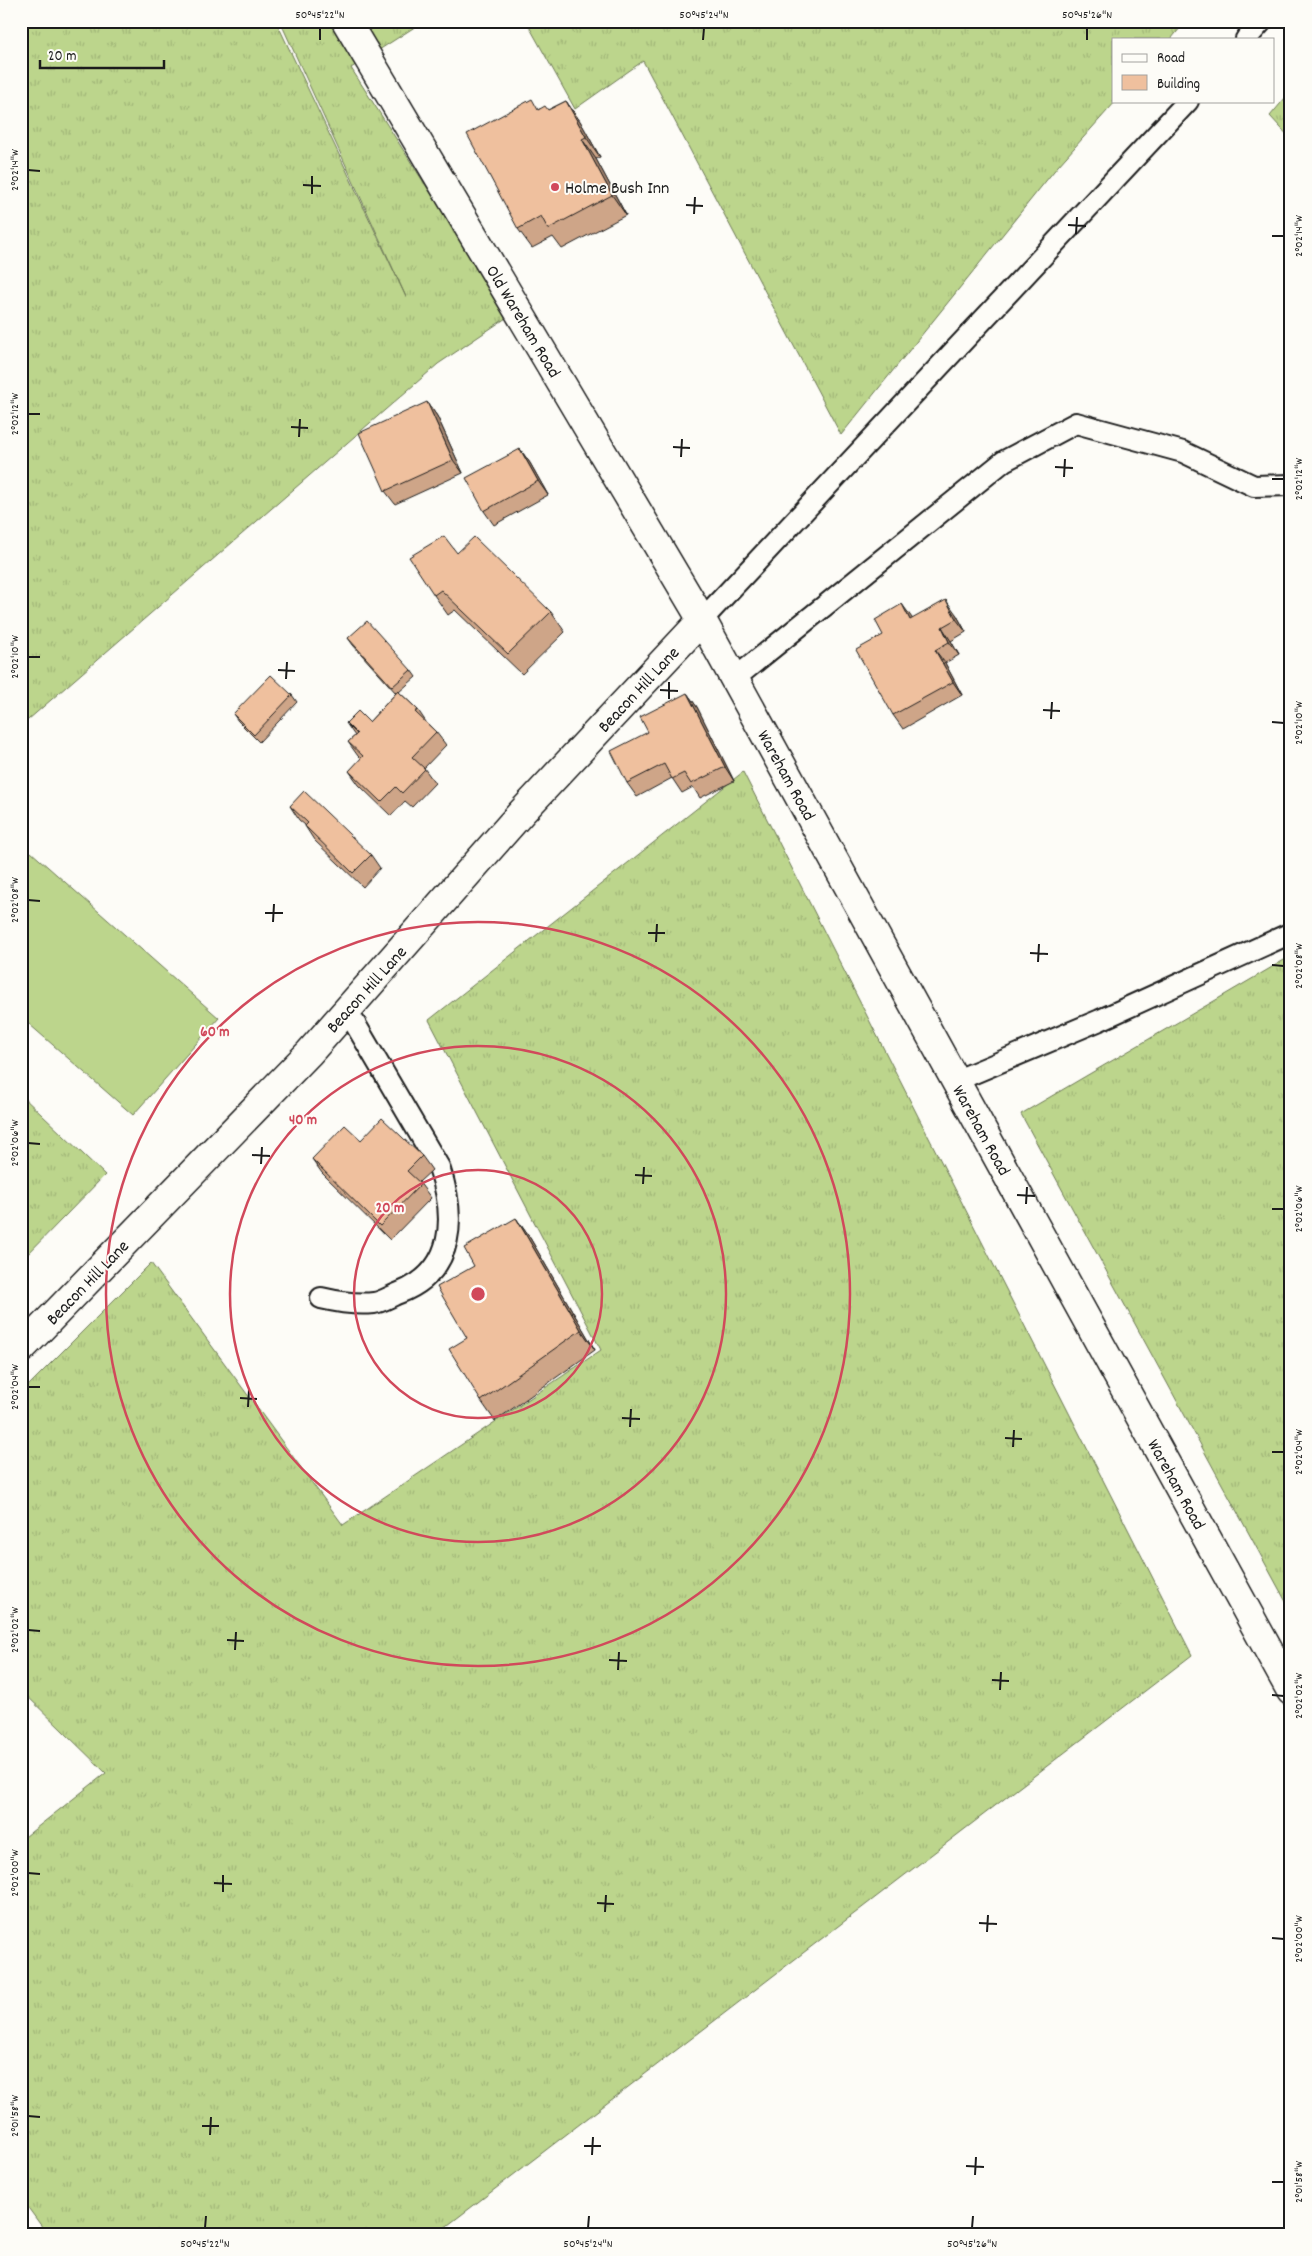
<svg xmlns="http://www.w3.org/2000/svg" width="1312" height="2256" font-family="Dekko,sans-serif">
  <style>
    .grass { fill: url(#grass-tufts); stroke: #6c7854 }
    .pitch { fill: #bcd58c; stroke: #6c7854 }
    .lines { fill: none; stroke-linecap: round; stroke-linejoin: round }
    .service-casing { stroke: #1c1c1c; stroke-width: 24 }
    .minor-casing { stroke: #1c1c1c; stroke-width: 31 }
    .tertiary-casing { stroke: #1c1c1c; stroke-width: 31 }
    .service { stroke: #fdfcf7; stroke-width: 20 }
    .minor { stroke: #fdfcf7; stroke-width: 28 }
    .tertiary { stroke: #fdfcf7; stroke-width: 28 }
    .wall { fill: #cea588; stroke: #1c1c1c }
    .shaded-wall { fill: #a7866f; stroke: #1c1c1c }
    .building { fill: #efc09e; stroke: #1c1c1c }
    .ticks { fill: none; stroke: #1c1c1c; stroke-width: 2 }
    .ring { fill: none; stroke: #d1495b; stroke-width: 2.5 }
    .poi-dot { fill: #d1495b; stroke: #fdfcf7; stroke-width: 2 }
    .labels { text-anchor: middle; stroke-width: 4; stroke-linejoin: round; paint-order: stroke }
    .poi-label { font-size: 18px; fill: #1c1c1c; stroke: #fdfcf7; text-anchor: start }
    .street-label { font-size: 18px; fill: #1c1c1c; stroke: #fdfcf7 }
    .centre { fill: #d1495b; stroke: #fdfcf7; stroke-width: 2.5 }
    .ring-label { font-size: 15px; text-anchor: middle; font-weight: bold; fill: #d1495b; stroke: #fdfcf7; stroke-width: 4; stroke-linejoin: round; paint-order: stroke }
    .neatline { fill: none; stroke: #1c1c1c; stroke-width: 2 }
    .ticks-label { font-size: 12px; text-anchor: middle; fill: #1c1c1c }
  </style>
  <defs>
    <pattern id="grass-tufts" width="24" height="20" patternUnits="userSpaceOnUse" patternTransform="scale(1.25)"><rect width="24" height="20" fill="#bcd58c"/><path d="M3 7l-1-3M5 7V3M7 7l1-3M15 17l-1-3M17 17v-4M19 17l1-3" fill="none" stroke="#a1b678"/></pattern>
  </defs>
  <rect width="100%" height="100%" fill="#fdfcf7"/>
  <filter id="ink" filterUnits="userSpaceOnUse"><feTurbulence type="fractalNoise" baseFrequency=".02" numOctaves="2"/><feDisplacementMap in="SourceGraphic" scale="10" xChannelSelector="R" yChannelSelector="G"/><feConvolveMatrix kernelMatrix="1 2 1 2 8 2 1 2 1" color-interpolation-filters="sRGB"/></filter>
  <g filter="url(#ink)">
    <g class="grass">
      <path d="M21,21H276L406,297L280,21H424L351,68L509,316L438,364L21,726Z"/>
      <path d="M526,21H1186L1171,39H1113V101H1116L1058,166L841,435L643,61L575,109Z"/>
      <path d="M1291,91V139L1270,116Z"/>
      <path d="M743,772L1192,1655L435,2235H48L21,2198V1840L106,1773L21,1690V1393L151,1263L343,1525L601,1350L429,1020Z"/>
      <path d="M1291,956V1611L1021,1114Z"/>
      <path d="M21,1095L105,1175L21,1261Z"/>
    </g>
    <path class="pitch" d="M31,852L219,1018L133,1115L21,1017V864Z"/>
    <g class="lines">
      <g class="service-casing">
        <g id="service">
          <path d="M1246,39L1262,21"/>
          <path d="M702,620L1188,101"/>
          <path d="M734,679L1004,461L1076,423L1183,452L1254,486L1291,485"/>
          <path d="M955,1081L1100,1020L1291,933"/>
          <path d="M321,1298C338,1302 356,1305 374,1303C382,1302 391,1296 399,1293C456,1271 456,1216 439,1167L347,1010"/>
        </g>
      </g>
      <g class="minor-casing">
        <path id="minor" d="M21,1349L309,1053L522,812L702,620"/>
      </g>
      <g class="tertiary-casing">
        <path id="tertiary" d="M346,21L702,620L1291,1691"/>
      </g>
      <use href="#service" class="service"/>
      <use href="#minor" class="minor"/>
      <use href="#tertiary" class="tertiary"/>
    </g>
    <g class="wall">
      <path d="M566,101L580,121L600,157L596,159L626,215L562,249L553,237L532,248L518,229L539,109L548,110Z"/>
      <path d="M427,402L437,416L463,473L395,504L385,491Z"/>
      <path d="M520,449L530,463L548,495L494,525L484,511Z"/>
      <path d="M457,553L551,612L565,632L522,674L455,610L448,615L434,595Z"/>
      <path d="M956,614L966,632L951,641L959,655L945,663L962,695L903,729L893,715L912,619Z"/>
      <path d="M348,638L411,670L416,677L399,692L418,710L426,722L436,732L446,745L424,768L435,783L412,807L405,801L391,816L359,785L349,771L361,759L358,756L348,742L355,736L346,723L369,722L396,693L353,645Z"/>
      <path d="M687,693L697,707L734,781L700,798L693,787L682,793L672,778L637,797L627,783L648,732Z"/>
      <path d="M292,695L297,702L259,742L238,721L233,714Z"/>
      <path d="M290,806L371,855L380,868L363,887L314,840L305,826V825L299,820Z"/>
      <path d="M361,1140L422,1156L432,1170L419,1182L431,1198L390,1240L322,1173L312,1159Z"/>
      <path d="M516,1218L530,1238L595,1350L495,1421L481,1401L467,1338L474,1266Z"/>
    </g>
    <g class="shaded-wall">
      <path d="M566,101L580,121L600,157L586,137Z"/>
      <path d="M582,139L596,159L626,215L612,195Z"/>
      <path d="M427,402L437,416L463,473L453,460Z"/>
      <path d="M520,449L530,463L548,495L538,481Z"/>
      <path d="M946,600L956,614L966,632L956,619Z"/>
      <path d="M902,604L912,618L920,634L910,620Z"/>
      <path d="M942,627L951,641L959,655L949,642Z"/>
      <path d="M935,650L945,663L962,695L953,682Z"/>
      <path d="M687,693L697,707L734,781L725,767Z"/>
      <path d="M516,1218L530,1238L595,1350L581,1330Z"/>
    </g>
    <g class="building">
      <path d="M532,99L538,110L545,106L548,110L566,101L586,137L582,139L612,195L548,229L541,216L518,229L467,134Z"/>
      <path d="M427,402L453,460L385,491L359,433Z"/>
      <path d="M520,449L538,481L484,511L466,478Z"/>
      <path d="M444,536L457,553L474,537L551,612L508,654L441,590L434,595L409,557Z"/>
      <path d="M946,600L956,619L942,627L949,642L935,650L953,682L893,715L856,650L883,635L875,620L902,604L910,620Z"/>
      <path d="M367,621L411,670L392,687L348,638Z"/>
      <path d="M271,675L292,695L254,735L233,714Z"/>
      <path d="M398,691L418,710L415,712L436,732L412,757L425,769L402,793L396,787L381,802L349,771L363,756L348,742L357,734L346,723L358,711L369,722Z"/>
      <path d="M687,693L725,767L691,784L684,773L672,779L664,764L627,783L611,751L648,732L640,717Z"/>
      <path d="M304,791L371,855L353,873L305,826L308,823L290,806Z"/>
      <path d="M382,1118L422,1156L407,1171L421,1184L380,1226L312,1159L345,1125L361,1140Z"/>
      <path d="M516,1218L581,1330L481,1401L449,1349L467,1338L437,1287L474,1266L464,1248Z"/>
    </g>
  </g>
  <path class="ticks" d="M320,40V28M703,40L704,28M1087,40V28M28,170L40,171M303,185L321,186M312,194V176M686,205L703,206M694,214L695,197M1068,225L1086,226M1076,234L1077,217M1272,236H1284M28,414H40M291,427L308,428M299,437L300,419M673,447L690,448M681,457L682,439M1055,467L1073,468M1064,477L1065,459M1272,479H1284M28,657H40M278,670L295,671M286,679L287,662M660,690L678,691M669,699V682M1043,710L1060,711M1051,719L1052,702M1272,722L1284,723M28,900L40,901M265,913H283M273,922L274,904M648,933H665M656,942L657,924M1030,953L1048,954M1038,962L1039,944M1272,965L1284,966M28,1143L40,1144M252,1155L270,1156M261,1164L262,1147M635,1175L652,1176M643,1184L644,1167M1017,1195L1035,1196M1026,1204L1027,1187M1272,1209H1284M28,1387H40M240,1398L257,1399M248,1407L249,1389M622,1418L640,1419M630,1427L631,1409M1005,1438L1022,1439M1013,1447L1014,1430M1272,1452H1284M28,1630L40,1631M227,1640L244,1641M235,1650L236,1632M609,1660L627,1661M618,1670L619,1652M992,1680L1009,1681M1000,1690L1001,1672M1272,1695L1284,1696M28,1873L40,1874M214,1883L232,1884M223,1892V1875M597,1903L614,1904M605,1912L606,1895M979,1923L997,1924M987,1932L988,1915M1272,1938L1284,1939M28,2116L40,2117M202,2126H219M210,2135L211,2117M584,2146H601M592,2155L593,2137M966,2166L984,2167M975,2175L976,2157M1272,2182H1284M205,2228L206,2216M588,2228L589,2216M972,2228L973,2216"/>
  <g class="ring">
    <circle cx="478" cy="1294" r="124"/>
    <circle cx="478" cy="1294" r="248"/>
    <circle cx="478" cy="1294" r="372"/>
  </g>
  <circle class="poi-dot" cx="555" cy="187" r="5"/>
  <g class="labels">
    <g class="poi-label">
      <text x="565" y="193">Holme Bush Inn</text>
    </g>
    <g class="street-label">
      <text transform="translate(524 321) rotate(59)" y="6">Old Wareham Road</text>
      <text transform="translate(638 689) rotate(-47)" y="6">Beacon Hill Lane</text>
      <text transform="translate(787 775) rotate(61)" y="6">Wareham Road</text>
      <text transform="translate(366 989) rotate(-48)" y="6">Beacon Hill Lane</text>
      <text transform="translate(982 1130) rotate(61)" y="6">Wareham Road</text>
      <text transform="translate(87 1282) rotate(-46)" y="6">Beacon Hill Lane</text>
      <text transform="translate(1177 1484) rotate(61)" y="6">Wareham Road</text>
    </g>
  </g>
  <circle cx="478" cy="1294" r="8" class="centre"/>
  <g class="ring-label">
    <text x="215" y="1036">60 m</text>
    <text x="303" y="1124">40 m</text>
    <text x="390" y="1212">20 m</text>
  </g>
  <rect width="1312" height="2256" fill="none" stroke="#fdfcf7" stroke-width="55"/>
  <rect x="1112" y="38" width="162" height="65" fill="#fdfcf7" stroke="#a3a29f"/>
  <rect x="1122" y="54" width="25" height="8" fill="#fdfcf7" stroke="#a3a29f"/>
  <text x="1157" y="62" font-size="15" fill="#1c1c1c">Road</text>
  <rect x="1122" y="75" width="25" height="15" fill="#efc09e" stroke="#a3a29f"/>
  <text x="1157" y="88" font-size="15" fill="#1c1c1c">Building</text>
  <path d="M40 60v8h124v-8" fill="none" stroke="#1c1c1c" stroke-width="2.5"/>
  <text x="48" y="60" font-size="15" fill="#1c1c1c" stroke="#fdfcf7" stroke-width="4" paint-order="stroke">20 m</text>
  <rect x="28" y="28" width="1256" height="2200" class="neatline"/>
  <g class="ticks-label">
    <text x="320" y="18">50°45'22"N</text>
    <text x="704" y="18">50°45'24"N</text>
    <text x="1087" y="18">50°45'26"N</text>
    <text transform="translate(14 170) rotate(-90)" y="4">2°02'14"W</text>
    <text transform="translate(1298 236) rotate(-90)" y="4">2°02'14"W</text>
    <text transform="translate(14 414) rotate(-90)" y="4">2°02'12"W</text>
    <text transform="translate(1298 479) rotate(-90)" y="4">2°02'12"W</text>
    <text transform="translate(14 657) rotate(-90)" y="4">2°02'10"W</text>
    <text transform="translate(1298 723) rotate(-90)" y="4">2°02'10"W</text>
    <text transform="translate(14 900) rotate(-90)" y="4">2°02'08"W</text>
    <text transform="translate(1298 966) rotate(-90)" y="4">2°02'08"W</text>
    <text transform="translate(14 1143) rotate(-90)" y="4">2°02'06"W</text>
    <text transform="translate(1298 1209) rotate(-90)" y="4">2°02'06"W</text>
    <text transform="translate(14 1387) rotate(-90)" y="4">2°02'04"W</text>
    <text transform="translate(1298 1452) rotate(-90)" y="4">2°02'04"W</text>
    <text transform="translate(14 1630) rotate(-90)" y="4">2°02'02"W</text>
    <text transform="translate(1298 1696) rotate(-90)" y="4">2°02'02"W</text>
    <text transform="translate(14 1873) rotate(-90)" y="4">2°02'00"W</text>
    <text transform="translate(1298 1939) rotate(-90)" y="4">2°02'00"W</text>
    <text transform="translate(14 2116) rotate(-90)" y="4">2°01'58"W</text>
    <text transform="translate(1298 2182) rotate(-90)" y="4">2°01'58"W</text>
    <text x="205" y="2247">50°45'22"N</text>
    <text x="588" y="2247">50°45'24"N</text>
    <text x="972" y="2247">50°45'26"N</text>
  </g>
</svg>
